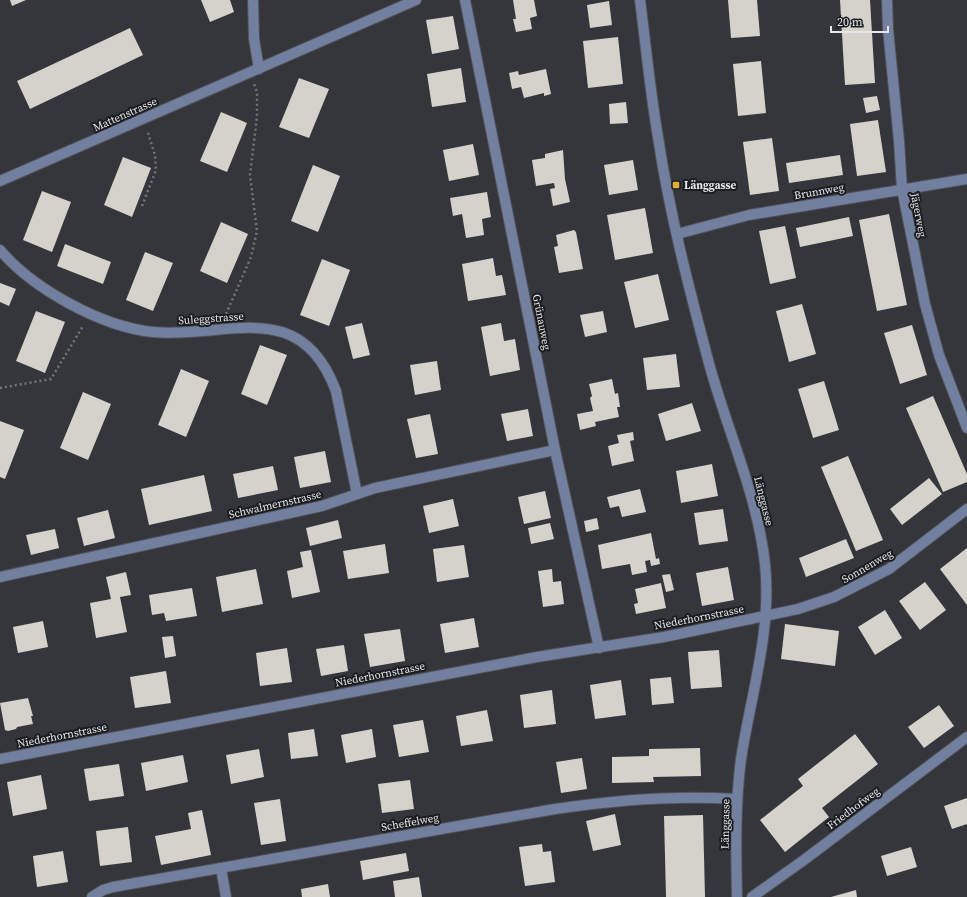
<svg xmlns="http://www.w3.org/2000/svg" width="967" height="897" font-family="'Source Serif 4',serif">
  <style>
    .building { fill: #d5d2cb }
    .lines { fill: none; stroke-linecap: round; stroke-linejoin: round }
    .minor-casing { stroke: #505258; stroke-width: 12 }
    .path { stroke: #74767b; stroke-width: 2.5; stroke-dasharray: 2 3; stroke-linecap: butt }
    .minor { stroke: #727f9f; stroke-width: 10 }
    .poi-dot { fill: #e1af34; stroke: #1c1d20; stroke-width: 1.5 }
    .labels { text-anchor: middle; stroke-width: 4; stroke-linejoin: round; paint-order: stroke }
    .street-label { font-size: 11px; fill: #e4e6e9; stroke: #1c1d20 }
    .poi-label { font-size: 11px; font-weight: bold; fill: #e4e6e9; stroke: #1c1d20; text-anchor: start }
  </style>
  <rect width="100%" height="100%" fill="#34363c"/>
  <g class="building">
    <path d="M10,0H26L12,6Z"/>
    <path d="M201,0H230L234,12L210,22Z"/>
    <path d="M513,0H534L537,16L530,18L532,29L516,32L513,19H516Z"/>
    <path d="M728,0H757L760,36L731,38Z"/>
    <path d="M840,0H870L875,83L845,85Z"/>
    <path d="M609,1L612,25L590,28L587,5Z"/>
    <path d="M453,16L459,49L432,54L426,20Z"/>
    <path d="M130,28L143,55L30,109L17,81Z"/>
    <path d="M618,37L623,84L588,88L583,41Z"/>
    <path d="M761,61L766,113L738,116L733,64Z"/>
    <path d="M461,68L466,102L432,107L427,74Z"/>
    <path d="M546,69L551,94L544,96V93L524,98L521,87L512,89L509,73L518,71L519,75Z"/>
    <path d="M299,78L329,89L309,138L279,127Z"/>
    <path d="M877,96L880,110L866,113L863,98Z"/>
    <path d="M626,102L628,123L610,124L609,104Z"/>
    <path d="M221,112L247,123L227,172L200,161Z"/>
    <path d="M878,120L886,172L857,176L850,124Z"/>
    <path d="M772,138L779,191L750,195L743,142Z"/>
    <path d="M473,144L479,175L449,181L443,150Z"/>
    <path d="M563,150L565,179L570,202L553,206L550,189L555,188L554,183L536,186L532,160L545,158V154Z"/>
    <path d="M840,155L843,175L789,183L786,163Z"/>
    <path d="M123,157L151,168L132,217L104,205Z"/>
    <path d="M633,160L638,190L609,195L604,165Z"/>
    <path d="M313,165L340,176L318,232L291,221Z"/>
    <path d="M42,191L71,202L52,252L23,240Z"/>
    <path d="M487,192L491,217L482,219L484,235L466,238L462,214L453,216L450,198Z"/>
    <path d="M645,208L653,253L615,260L607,215Z"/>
    <path d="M889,214L907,305L877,311L859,220Z"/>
    <path d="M849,217L853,236L800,247L796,228Z"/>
    <path d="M221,222L248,234L227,283L200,271Z"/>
    <path d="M785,226L796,278L770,284L759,231Z"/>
    <path d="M574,230L576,232L583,269L559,273L554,247L558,246L556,235Z"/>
    <path d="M65,244L111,262L103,284L57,266Z"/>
    <path d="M145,252L173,263L153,311L126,300Z"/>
    <path d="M493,258L496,276L502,275L506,295L468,301L462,264Z"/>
    <path d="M322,259L350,270L329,326L300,315Z"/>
    <path d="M658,274L669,320L635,328L624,282Z"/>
    <path d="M0,283L16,289L9,306L0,302Z"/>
    <path d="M802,304L816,354L789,362L776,311Z"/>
    <path d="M36,311L65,322L45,373L16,361Z"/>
    <path d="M603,311L607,332L585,337L580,315Z"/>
    <path d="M362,323L370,355L353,359L345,327Z"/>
    <path d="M501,323L504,341L515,339L520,370L490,376L481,327Z"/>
    <path d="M912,325L927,375L900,384L884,333Z"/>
    <path d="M260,345L287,355L267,405L241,394Z"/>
    <path d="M676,354L680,387L647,390L643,358Z"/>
    <path d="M437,361L441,390L415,395L410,365Z"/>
    <path d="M181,369L209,381L186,437L158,425Z"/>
    <path d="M612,379L615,394L618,393L620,407H617L619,417L595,422L596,426L580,430L577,414L593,411L590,398L592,396L589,384Z"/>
    <path d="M824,381L839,430L813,438L798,389Z"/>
    <path d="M83,392L111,404L88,460L60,448Z"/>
    <path d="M933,396L967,474V482L943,492L906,408Z"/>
    <path d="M692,403L701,431L666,441L658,414Z"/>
    <path d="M528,409L533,436L507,441L501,414Z"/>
    <path d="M430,414L438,454L416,458L407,419Z"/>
    <path d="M0,421L24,430L5,479L0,477Z"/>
    <path d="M633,432L634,440L630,441L634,461L612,466L608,446L619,443L617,435Z"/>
    <path d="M325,451L331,482L300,488L294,457Z"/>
    <path d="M848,456L883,540L856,551L821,467Z"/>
    <path d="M712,464L718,496L681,503L676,471Z"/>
    <path d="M273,466L278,490L238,498L233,474Z"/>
    <path d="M204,475L212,511L149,525L141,489Z"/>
    <path d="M929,478L942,494L902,525L890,509Z"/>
    <path d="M640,489L646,512L622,517L619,506L610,508L607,497Z"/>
    <path d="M545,491L551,518L524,524L518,497Z"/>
    <path d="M453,499L459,526L429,533L423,506Z"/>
    <path d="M723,509L728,541L699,545L694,513Z"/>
    <path d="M108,510L115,538L84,546L77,518Z"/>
    <path d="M597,518L599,529L586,532L584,521Z"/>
    <path d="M338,520L342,538L310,546L306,528Z"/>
    <path d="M550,523L554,539L531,544L528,528Z"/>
    <path d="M55,529L59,548L31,555L26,535Z"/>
    <path d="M651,533L656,559L659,558L660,564L651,566L650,560L645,561L647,572L632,575L630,564L602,569L598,545Z"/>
    <path d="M846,539L854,558L806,577L799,558Z"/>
    <path d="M385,544L389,573L348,579L343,551Z"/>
    <path d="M464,545L469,577L437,582L433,549Z"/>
    <path d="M967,548V605L940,569Z"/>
    <path d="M311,550L320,592L292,598L287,571L303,567L300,552Z"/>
    <path d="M728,567L734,600L702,606L696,573Z"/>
    <path d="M256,569L263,604L222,612L216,577Z"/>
    <path d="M552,569L553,582L561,581L564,604L543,607L538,571Z"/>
    <path d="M126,572L131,595L120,597L127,632L96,638L90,603L111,599L106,577Z"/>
    <path d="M670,574L674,590L666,592L662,575Z"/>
    <path d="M925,582L946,610L920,630L899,601Z"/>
    <path d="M661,583L666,608L636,614L634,604L638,603L635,589Z"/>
    <path d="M192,588L197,616L166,621L164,613L152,615L149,595Z"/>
    <path d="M885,610L902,638L875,655L858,627Z"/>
    <path d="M474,618L479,647L445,653L440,624Z"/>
    <path d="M43,621L48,647L18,653L13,627Z"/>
    <path d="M785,624L839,631L835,666L781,659Z"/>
    <path d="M400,629L405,661L370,667L364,634Z"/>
    <path d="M173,636L176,656L165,658L162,637Z"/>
    <path d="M344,645L348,671L321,676L316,649Z"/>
    <path d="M287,648L292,682L260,686L256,653Z"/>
    <path d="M719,650L722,687L691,689L688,652Z"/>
    <path d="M166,671L171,703L135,708L130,677Z"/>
    <path d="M671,677L674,703L652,705L650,679Z"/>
    <path d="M621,680L626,715L595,719L590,685Z"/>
    <path d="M552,690L556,724L524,728L520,695Z"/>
    <path d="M28,698L33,716H31L33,724L17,727L16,729L8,731L5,730L0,703Z"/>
    <path d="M939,705L954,726L924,748L908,727Z"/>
    <path d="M487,710L493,741L461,746L456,716Z"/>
    <path d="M423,720L429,752L399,757L393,725Z"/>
    <path d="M314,729L318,756L291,759L288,733Z"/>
    <path d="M372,729L376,757L346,763L341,735Z"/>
    <path d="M855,734L878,764L822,808L829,817L785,852L760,820L803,786L798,779Z"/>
    <path d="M700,748L701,776L653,777L654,782L612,783V757L649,756V749Z"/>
    <path d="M259,749L264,777L231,784L226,755Z"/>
    <path d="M183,755L188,782L146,791L141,763Z"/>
    <path d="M582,758L587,789L561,793L556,762Z"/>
    <path d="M119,764L124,796L89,801L84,769Z"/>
    <path d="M41,775L47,809L13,816L7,782Z"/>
    <path d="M410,780L414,809L382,813L378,784Z"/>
    <path d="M967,798V824L952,829L944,806Z"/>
    <path d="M280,799L286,841L261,845L254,803Z"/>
    <path d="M202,810L211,855L161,865L155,836L191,829L188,813Z"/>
    <path d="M615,814L621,845L593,851L586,821Z"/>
    <path d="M703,815L705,897H666L664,816Z"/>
    <path d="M128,827L132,862L100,866L96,831Z"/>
    <path d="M542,844L543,852L551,851L555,882L525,886L519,847Z"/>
    <path d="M911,847L917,867L887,876L881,856Z"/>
    <path d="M63,851L68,882L37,887L33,856Z"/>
    <path d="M406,853L409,871L363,880L360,861Z"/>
    <path d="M419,877L422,897H395L393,881Z"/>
    <path d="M328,884L330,897H302L301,889Z"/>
    <path d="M856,890L857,897H831Z"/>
  </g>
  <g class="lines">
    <g class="minor-casing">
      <g id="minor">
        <path d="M253,0L254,39L259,69"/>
        <path d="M465,0L555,450L599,648"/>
        <path d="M640,0C646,46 650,91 658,137C669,211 688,284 707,356C725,426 757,492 765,564C772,631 751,694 741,759C735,805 736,851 737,897"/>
        <path d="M887,0L888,29L899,141L902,189L925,304L939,355L967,428"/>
        <path d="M0,181L416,0"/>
        <path d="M677,234L749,215L967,179"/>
        <path d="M0,250C33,289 102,327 153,332C227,339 300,295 336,391L357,494"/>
        <path d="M0,577L322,506L375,488L555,450"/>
        <path d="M0,759L537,657L664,637L798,609L834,597L889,569L967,509"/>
        <path d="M221,868L226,897"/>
        <path d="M92,897L103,890L113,887L555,809C615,800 675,795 736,799"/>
        <path d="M752,897L804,860L967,737"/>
      </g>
    </g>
    <g class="path">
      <path d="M142,206L156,170L155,155L148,133"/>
      <path d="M226,314L251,257L257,231L250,175L257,117V92L254,84"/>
      <path d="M0,388L51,379L83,326"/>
    </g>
    <use href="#minor" class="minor"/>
  </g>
  <rect class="poi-dot" x="672" y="181" width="8" height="8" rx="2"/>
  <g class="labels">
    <g class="street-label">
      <text transform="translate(125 114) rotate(-24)" y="4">Mattenstrasse</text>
      <text transform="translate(819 191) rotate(-10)" y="4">Brunnweg</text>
      <text transform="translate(919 215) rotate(79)" y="4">Jägerweg</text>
      <text transform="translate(211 318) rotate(-4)" y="4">Suleggstrasse</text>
      <text transform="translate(542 322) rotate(79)" y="4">Grünauweg</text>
      <text transform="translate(764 501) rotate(76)" y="4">Länggasse</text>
      <text transform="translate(275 504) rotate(-13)" y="4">Schwalmernstrasse</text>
      <text transform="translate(867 566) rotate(-30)" y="4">Sonnenweg</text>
      <text transform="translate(699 617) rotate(-11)" y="4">Niederhornstrasse</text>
      <text transform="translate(380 674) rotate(-11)" y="4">Niederhornstrasse</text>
      <text transform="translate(62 735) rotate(-11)" y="4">Niederhornstrasse</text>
      <text transform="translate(853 808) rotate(-37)" y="4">Friedhofweg</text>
      <text transform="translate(410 822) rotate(-10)" y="4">Scheffelweg</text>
      <text transform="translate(725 824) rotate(-89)" y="4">Länggasse</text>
    </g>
    <g class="poi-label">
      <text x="684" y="189">Länggasse</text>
    </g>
  </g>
  <path d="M831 26v6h57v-6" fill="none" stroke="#e4e6e9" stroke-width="2"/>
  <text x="837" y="26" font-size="12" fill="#e4e6e9" stroke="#1c1d20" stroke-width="3" paint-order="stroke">20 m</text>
</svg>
